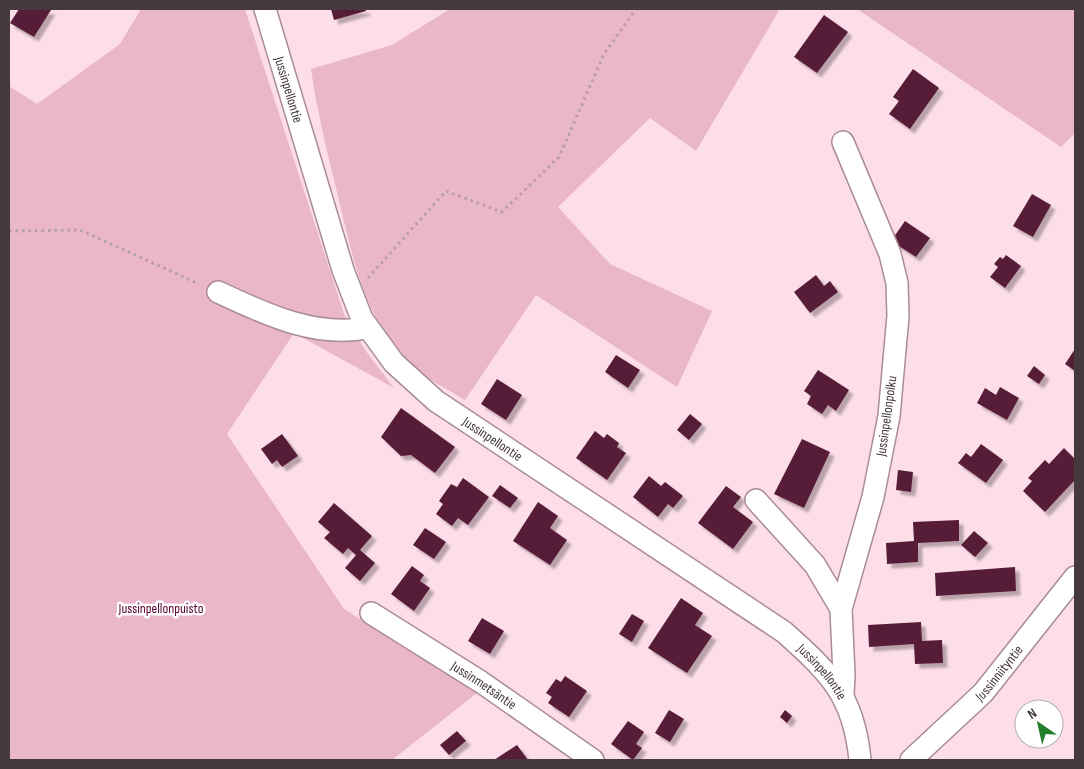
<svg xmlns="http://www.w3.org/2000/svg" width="1084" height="769" font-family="'Sofia Sans Condensed',sans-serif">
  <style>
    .green { fill: #eab6c9 }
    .building { fill: #561f38; filter: url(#shadow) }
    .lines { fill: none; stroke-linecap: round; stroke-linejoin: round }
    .minor-casing { stroke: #a98c96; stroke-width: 24 }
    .path { stroke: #b69ea7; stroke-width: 3; stroke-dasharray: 2.5 4; stroke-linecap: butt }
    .minor { stroke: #fff; stroke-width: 21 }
    .labels { text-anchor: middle; stroke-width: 5; stroke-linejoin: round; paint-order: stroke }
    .street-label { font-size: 14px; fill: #45393d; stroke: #fff }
    .park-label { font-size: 14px; fill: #560430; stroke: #fff }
  </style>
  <defs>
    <filter id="shadow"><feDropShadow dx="4.5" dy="4.5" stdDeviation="1" flood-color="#0004"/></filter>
  </defs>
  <rect width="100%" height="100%" fill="#fcdde8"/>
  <g class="green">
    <path d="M141,9H245L344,314L365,350L394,388L294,333L227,434L344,609L477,693L392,760H9V86L37,104L120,44Z"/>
    <path d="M450,9H780L696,151L650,118L558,207L610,264L712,311L677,387L536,295L465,400C444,387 419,375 402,357C362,310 351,250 337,192C327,151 317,111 311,69L392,45Z"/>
    <path d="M857,9H1075V133L1061,147Z"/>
  </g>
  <g class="building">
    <path d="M19,9L51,10L34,37L10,23Z"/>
    <path d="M331,9H366V11L334,20Z"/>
    <path d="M824,15L848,32L817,73L794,57Z"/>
    <path d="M913,69L939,88L910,129L889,114L899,101L893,97Z"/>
    <path d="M1032,194L1051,205L1033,237L1013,226Z"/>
    <path d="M905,221L930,238L916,257L891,241Z"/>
    <path d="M1006,255L1021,266L1005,288L990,277L998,267L994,264L1000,257L1003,259Z"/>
    <path d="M816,275L824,286L830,281L838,292L810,313L794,292Z"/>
    <path d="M1075,349V371L1065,364Z"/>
    <path d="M616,355L640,370L628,388L605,372Z"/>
    <path d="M1034,366L1045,375L1039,384L1027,376Z"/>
    <path d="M818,370L849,390L836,411L828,405L822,414L807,404L811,396L804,391Z"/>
    <path d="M497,379L522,395L506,420L481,404Z"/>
    <path d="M1000,387L1019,398L1007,420L977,403L985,388L996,395Z"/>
    <path d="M401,408L455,447L435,473L411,455L401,456L381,437Z"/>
    <path d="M690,414L702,424L689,440L677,430Z"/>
    <path d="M595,431L604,438L607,434L619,443L617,447L626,453L607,480L576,458Z"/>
    <path d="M282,434L298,456L282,467L277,460L272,464L261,449Z"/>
    <path d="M802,439L830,452L804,508L774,494Z"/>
    <path d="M981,444L1003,460L986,483L958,463L966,453L971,457Z"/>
    <path d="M1064,448L1075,459V480L1045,512L1023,491L1032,481L1028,478L1045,460L1049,464Z"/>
    <path d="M898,470L913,472L911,492L896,490Z"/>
    <path d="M649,476L661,486L665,482L683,496L673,508L668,504L658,517L633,497Z"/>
    <path d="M463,478L489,497L468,525L458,518L452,526L436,514L443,504L439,501L451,484L457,487Z"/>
    <path d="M500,485L518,498L510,508L492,496Z"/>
    <path d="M726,486L741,497L733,507L753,522L733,549L698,523Z"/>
    <path d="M538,502L558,516L550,528L567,540L550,565L513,541Z"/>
    <path d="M334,503L372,536L360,550L375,563L360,581L345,568L356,555L348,548L343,554L324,538L330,532L318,522Z"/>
    <path d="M959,520V541L918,543V562L887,564L886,543L914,541L913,522Z"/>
    <path d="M425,528L446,542L434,559L413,545Z"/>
    <path d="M974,531L988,543L975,557L961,545Z"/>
    <path d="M412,566L424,575L420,581L430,588L414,611L391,594Z"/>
    <path d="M1015,567L1016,591L936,596L935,573Z"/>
    <path d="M681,598L703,613L695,625L712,636L687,673L648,648Z"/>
    <path d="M632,614L644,621L632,642L619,634Z"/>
    <path d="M482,618L504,631L490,654L468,641Z"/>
    <path d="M921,622L922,641L942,640L943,663L915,664L914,644L869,647L868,625Z"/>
    <path d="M565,676L587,691L569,717L548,703L552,697L546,693L556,679L561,682Z"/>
    <path d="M669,710L684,719L670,742L655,733Z"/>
    <path d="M785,710L792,716L787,723L780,717Z"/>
    <path d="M628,721L644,732L636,744L642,748L633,760L611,744Z"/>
    <path d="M457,731L466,741L449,755L440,745Z"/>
    <path d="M517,745L528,760H494Z"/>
  </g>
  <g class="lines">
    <g class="minor-casing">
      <g id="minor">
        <path id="s1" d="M265,9L343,270L362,319L394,363L436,401L784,632C830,673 854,696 860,760"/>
        <path d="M843,142L890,254L897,283L898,316L889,416L873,497L841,609L844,675L843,695"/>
        <path d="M218,292C265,314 315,338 368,328"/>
        <path d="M756,500L815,565L841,609"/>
        <path id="s2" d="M371,613L481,682L593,760"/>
        <path id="s3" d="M911,760L983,693L1075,577"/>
      </g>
    </g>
    <g class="path">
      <path d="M9,231L80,230L199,284"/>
      <path d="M368,278L446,191L502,212L559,157L604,54L636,9"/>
    </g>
    <use href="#minor" class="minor"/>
  </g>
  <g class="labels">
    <g class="street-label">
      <text dy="5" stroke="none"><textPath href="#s1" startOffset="84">Jussinpellontie</textPath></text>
      <text transform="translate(886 416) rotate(-82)" y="5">Jussinpellonpolku</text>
      <text dy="5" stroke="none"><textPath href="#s1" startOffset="504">Jussinpellontie</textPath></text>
      <text dy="5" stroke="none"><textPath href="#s1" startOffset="909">Jussinpellontie</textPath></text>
      <text dy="5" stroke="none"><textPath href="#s3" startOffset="124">Jussinniityntie</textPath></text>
      <text dy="5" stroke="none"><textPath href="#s2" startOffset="134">Jussinmetsäntie</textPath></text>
    </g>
    <g class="park-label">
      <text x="161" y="613">Jussinpellonpuisto</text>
    </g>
  </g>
  <rect width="1084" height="769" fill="none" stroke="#45393d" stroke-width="20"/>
  <g transform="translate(1039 724) rotate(326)"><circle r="24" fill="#ffffff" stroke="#b5b0b1"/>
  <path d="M0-4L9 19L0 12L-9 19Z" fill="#227d2c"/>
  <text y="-8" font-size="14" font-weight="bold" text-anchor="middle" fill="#45393d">N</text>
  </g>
</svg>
